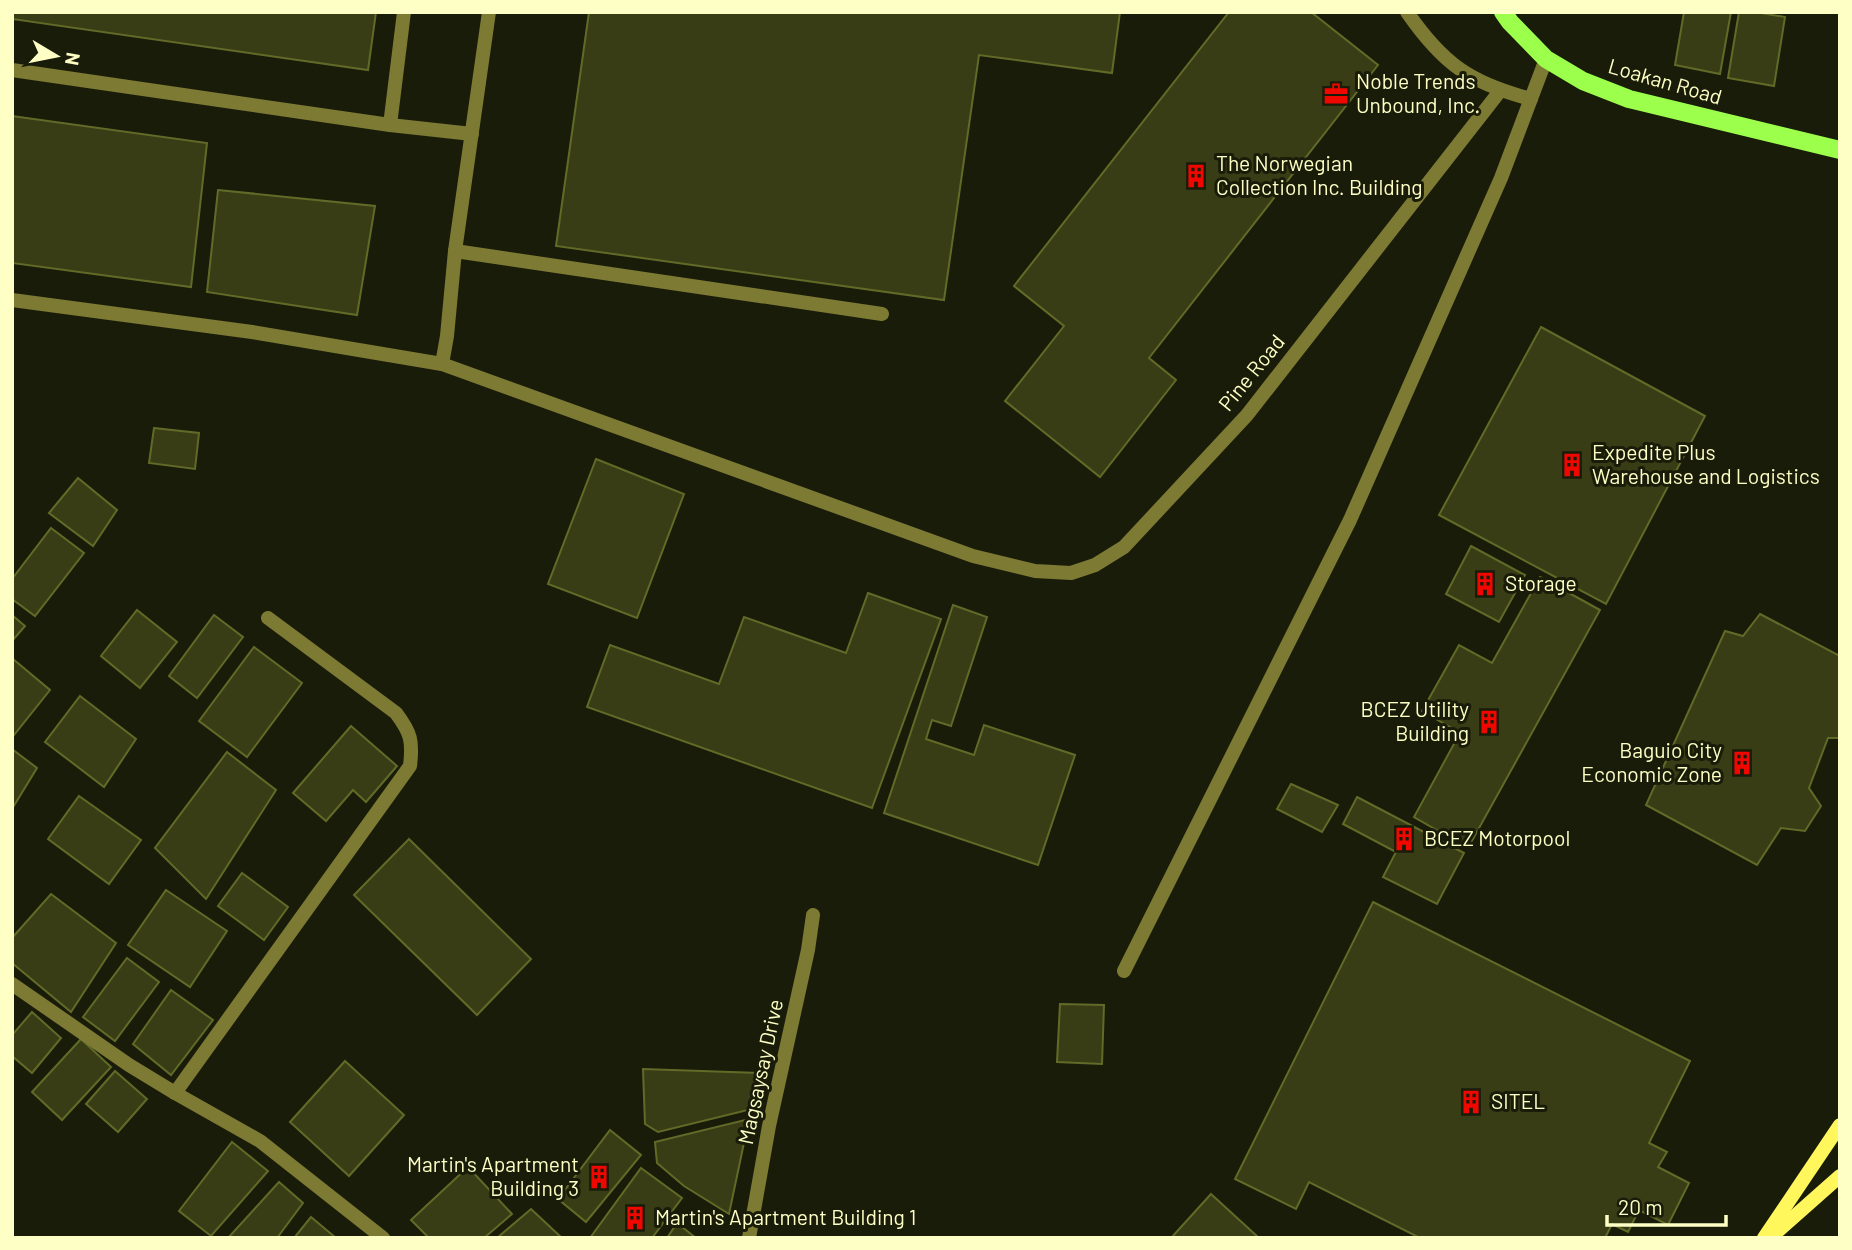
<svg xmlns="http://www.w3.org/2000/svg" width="1852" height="1250" font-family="Barlow,sans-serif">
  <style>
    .building { fill: #383d16; stroke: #626a27; stroke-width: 2 }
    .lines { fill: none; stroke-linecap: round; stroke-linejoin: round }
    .lane { stroke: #7d7a33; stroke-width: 14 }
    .street { stroke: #7d7a33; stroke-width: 14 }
    .secondary { stroke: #fff75c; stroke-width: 14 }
    .primary { stroke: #9cff4c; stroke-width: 18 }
    .labels { text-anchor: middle; stroke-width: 6; stroke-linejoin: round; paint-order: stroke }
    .poi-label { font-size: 21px; fill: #fdffc5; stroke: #1a1c0a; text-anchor: start }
    .street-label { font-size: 21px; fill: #fdffc5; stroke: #1a1c0a }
  </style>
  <rect width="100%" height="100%" fill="#1a1c0a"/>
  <g class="building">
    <path d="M12,12H376L368,70L12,19Z"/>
    <path d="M589,12H1120L1112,73L979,55L944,300L556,246Z"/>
    <path d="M1229,12H1311L1378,65L1149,358L1176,380L1100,477L1005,401L1064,326L1014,286Z"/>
    <path d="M1684,12H1731L1720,74L1675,65Z"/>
    <path d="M1739,12H1755L1785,17L1774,86L1728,78Z"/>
    <path d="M12,116L207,143L191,287L12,263Z"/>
    <path d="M218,190L375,206L357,315L207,292Z"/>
    <path d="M1541,327L1705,416L1606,604L1439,515Z"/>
    <path d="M154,428L199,433L195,469L149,463Z"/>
    <path d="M596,459L684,494L637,618L548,584Z"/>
    <path d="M78,478L117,510L93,546L49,513Z"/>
    <path d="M51,528L84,553L35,616L12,599V579Z"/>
    <path d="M1471,546L1525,575L1499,622L1446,594Z"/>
    <path d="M1540,577L1600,610L1468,848L1414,817L1460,733L1422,711L1459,645L1492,663Z"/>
    <path d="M868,593L941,619L872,808L587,707L610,645L719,684L744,617L846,653Z"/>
    <path d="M953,605L987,617L951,726L932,720L926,739L974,755L984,725L1075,755L1038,865L884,813Z"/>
    <path d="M137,610L177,642L140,688L101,656Z"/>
    <path d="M1760,614L1840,656V738H1828L1809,788L1821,806L1805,831L1781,828L1757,865L1646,805L1725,631L1743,636Z"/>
    <path d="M12,615L25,626L12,641Z"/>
    <path d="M214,615L243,637L197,698L169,676Z"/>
    <path d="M254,647L302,683L247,757L199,721Z"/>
    <path d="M13,659L50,690L14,735L12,733Z"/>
    <path d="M80,696L136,739L104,787L45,742Z"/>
    <path d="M351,726L397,766L366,802L353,790L326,821L293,793Z"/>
    <path d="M12,749L37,768L12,809Z"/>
    <path d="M227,752L276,790L206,899L155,848Z"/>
    <path d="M1291,784L1338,805L1322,832L1277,809Z"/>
    <path d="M79,796L141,840L109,884L48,839Z"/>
    <path d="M1357,797L1464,853L1437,904L1383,877L1396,852L1343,824Z"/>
    <path d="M409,839L531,959L477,1015L354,895Z"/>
    <path d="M242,873L288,907L264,940L218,906Z"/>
    <path d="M166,890L227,931L190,987L128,945Z"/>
    <path d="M51,894L116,943L71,1012L12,963V938Z"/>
    <path d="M1373,902L1690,1061L1649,1143L1667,1152L1658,1167L1689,1183L1668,1225L1639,1210L1628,1232L1612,1224L1605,1238H1420L1309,1182L1296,1209L1235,1179Z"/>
    <path d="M127,958L159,982L115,1041L83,1017Z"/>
    <path d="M171,990L213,1020L171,1075L133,1044Z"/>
    <path d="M1060,1004L1104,1005L1102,1064L1057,1062Z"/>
    <path d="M32,1012L61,1038L32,1073L12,1056V1035Z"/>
    <path d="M81,1039L111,1067L62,1120L32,1092Z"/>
    <path d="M345,1061L404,1115L349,1176L290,1122Z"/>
    <path d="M643,1069L759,1073L752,1109L658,1132L645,1124Z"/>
    <path d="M115,1071L147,1099L118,1132L86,1104Z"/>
    <path d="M749,1119L729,1214L684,1186L657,1163L655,1142Z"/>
    <path d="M610,1130L641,1155L586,1222L558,1199Z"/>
    <path d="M232,1142L268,1171L211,1236L179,1211Z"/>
    <path d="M468,1167L512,1214L484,1238H429L411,1220Z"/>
    <path d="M641,1168L682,1198L652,1238H590Z"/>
    <path d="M279,1182L303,1203L277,1238H228Z"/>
    <path d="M1211,1194L1259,1238H1171Z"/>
    <path d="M531,1209L562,1238H497Z"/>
    <path d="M311,1217L336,1238H294Z"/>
    <path d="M677,1223L696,1238H667Z"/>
  </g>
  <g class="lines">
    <g class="lane">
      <path d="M489,12L455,251L447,336L442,364L973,556L1035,571L1071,573L1095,565L1124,547L1247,415L1500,91"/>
      <path d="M1407,12C1443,64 1470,83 1531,99"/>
      <path d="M12,70L390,125L472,134"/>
      <path d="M390,125L404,12"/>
      <path d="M455,251L882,314"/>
      <path d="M12,300L252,332L442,364"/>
      <path d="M1124,971L1350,520L1501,178L1546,59"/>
    </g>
    <g class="street">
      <path d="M12,984L129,1065L175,1093L260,1141L383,1238"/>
      <path d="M175,1093L410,766C413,741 411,733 396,713L268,618"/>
      <path d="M749,1238L769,1126L808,950L813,915"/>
    </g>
    <g class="secondary">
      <path d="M1771,1237L1840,1176"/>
      <path d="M1764,1238L1840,1125"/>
    </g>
    <path class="primary" d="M1503,12L1510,22L1546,59L1583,81L1629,99L1840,150"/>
  </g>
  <defs>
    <g id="office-bare" transform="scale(1.89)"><path d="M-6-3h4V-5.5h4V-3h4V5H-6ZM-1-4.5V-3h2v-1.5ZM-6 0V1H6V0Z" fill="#f00700" stroke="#1a1c0a" stroke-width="2.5" paint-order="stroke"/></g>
    <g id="building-bare" transform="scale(1.89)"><path d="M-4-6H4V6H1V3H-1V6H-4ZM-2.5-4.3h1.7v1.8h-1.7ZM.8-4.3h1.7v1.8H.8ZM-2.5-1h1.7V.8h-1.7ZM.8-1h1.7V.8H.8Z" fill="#f00700" stroke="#1a1c0a" stroke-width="2.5" paint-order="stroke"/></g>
  </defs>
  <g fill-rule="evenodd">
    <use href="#office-bare" x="1336" y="94"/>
    <use href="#building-bare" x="1196" y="176"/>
    <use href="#building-bare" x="1572" y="465"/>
    <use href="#building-bare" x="1485" y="584"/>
    <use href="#building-bare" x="1489" y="722"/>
    <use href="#building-bare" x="1742" y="763"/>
    <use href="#building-bare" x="1404" y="839"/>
    <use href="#building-bare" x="1471" y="1102"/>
    <use href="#building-bare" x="599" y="1177"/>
    <use href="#building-bare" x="635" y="1218"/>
  </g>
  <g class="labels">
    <g class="poi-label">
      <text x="1356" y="89">Noble Trends<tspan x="1356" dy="24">Unbound, Inc.</tspan></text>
      <text x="1216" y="171">The Norwegian<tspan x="1216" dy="24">Collection Inc. Building</tspan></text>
      <text x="1592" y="460">Expedite Plus<tspan x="1592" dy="24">Warehouse and Logistics</tspan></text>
      <text x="1505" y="591">Storage</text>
      <text x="1469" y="717" text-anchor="end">BCEZ Utility<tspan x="1469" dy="24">Building</tspan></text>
      <text x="1722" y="758" text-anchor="end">Baguio City<tspan x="1722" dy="24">Economic Zone</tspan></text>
      <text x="1424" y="846">BCEZ Motorpool</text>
      <text x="1491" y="1109">SITEL</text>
      <text x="579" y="1172" text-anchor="end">Martin's Apartment<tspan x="579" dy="24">Building 3</tspan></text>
      <text x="655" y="1225">Martin's Apartment Building 1</text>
    </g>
    <g class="street-label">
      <text transform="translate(1665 82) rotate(16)" y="7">Loakan Road</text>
      <text transform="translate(1252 373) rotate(-51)" y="7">Pine Road</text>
      <text transform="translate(761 1072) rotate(-78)" y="7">Magsaysay Drive</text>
    </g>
  </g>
  <rect width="1852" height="1250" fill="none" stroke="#fdffc5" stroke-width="28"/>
  <g transform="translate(56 56) rotate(100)" stroke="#1a1c0a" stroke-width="5" paint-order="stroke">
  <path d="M0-5L12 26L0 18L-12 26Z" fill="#fdffc5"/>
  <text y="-10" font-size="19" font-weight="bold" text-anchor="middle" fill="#fdffc5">N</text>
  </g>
  <path d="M1607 1215v10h119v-10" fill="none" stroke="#fdffc5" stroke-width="3.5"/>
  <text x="1618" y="1215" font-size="21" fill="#fdffc5" stroke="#1a1c0a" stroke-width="5" paint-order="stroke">20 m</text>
</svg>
